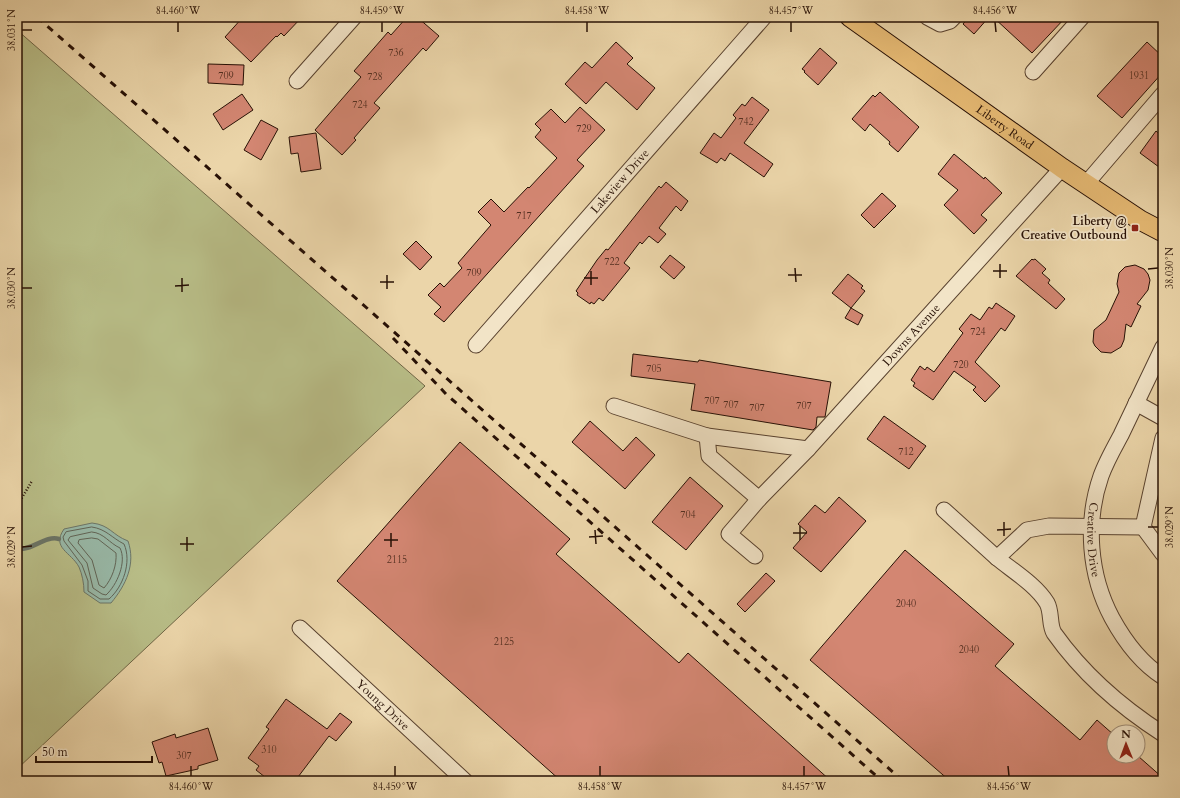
<svg xmlns="http://www.w3.org/2000/svg" width="1180" height="798" font-family="Cardo,serif">
  <style>
    .green { fill: #b8bd87; stroke: #706646 }
    .water { fill: #98b9a8; stroke: #6b7567 }
    .lines { fill: none; stroke-linecap: round; stroke-linejoin: round }
    .shore { stroke: #606456; stroke-width: 1 }
    .stream { stroke: #6b7567; stroke-width: 4.5 }
    .building { fill: #d38672; stroke: #271005 }
    .minor-casing { stroke: #58412e; stroke-width: 17 }
    .major-casing { stroke: #271005; stroke-width: 21 }
    .path { stroke: #271005; stroke-width: 2.5; stroke-dasharray: 1 2; stroke-linecap: butt }
    .minor { stroke: #f2e4c7; stroke-width: 15 }
    .major { stroke: #e6ba74; stroke-width: 19 }
    .rail { stroke: #271005; stroke-width: 3; stroke-dasharray: 7 7; stroke-linecap: butt }
    .ticks { fill: none; stroke: #271005; stroke-width: 1.5 }
    .poi-dot { fill: #8f2418; stroke: #f2e4c7; stroke-width: 1.5 }
    .labels { text-anchor: middle; stroke-width: 3.5; stroke-linejoin: round; paint-order: stroke }
    .number-label { font-size: 10px; fill: #522e20 }
    .street-label { font-size: 12px; fill: #271005; stroke: #f2e4c7 }
    .poi-label { font-size: 12px; font-weight: bold; fill: #271005; stroke: #f2e4c7; text-anchor: end }
    .neatline { fill: none; stroke: #271005; stroke-width: 1.5 }
    .ticks-label { font-size: 10px; text-anchor: middle; fill: #271005 }
  </style>
  <rect width="100%" height="100%" fill="#ebd5a9"/>
  <filter id="stains"><feTurbulence type="fractalNoise" baseFrequency=".005" numOctaves="4"/><feColorMatrix values="0 0 0 0 .2 0 0 0 0 .09 0 0 0 0 .02 0 0 0 .5 -.17"/></filter>
  <radialGradient id="worn" r=".72"><stop offset=".6" stop-color="#630" stop-opacity="0"/><stop offset="1" stop-color="#630" stop-opacity=".3"/></radialGradient>
  <path class="green" d="M17,30L425,386L17,769Z"/>
  <path class="water" d="M92,523C110,525 112,535 128,541C136,564 126,585 111,603H100L84,592C84,583 82,574 79,567C71,552 51,548 64,529Z"/>
  <g class="lines">
    <g class="shore">
      <path d="M92,527C106,529 112,538 124,544C132,562 123,587 109,599H100L88,591V581L82,565L64,541L63,537L66,532Z"/>
      <path d="M92,532C104,533 109,543 120,548C127,562 117,585 106,595L102,594L93,588L87,563L68,540L70,537Z"/>
      <path d="M92,538L98,539L116,553C117,565 112,579 104,588L99,585L92,560L78,543L79,540Z"/>
    </g>
    <path class="stream" d="M17,549C32,551 45,535 59,539"/>
  </g>
  <g class="building">
    <path d="M243,17H302L284,36L281,33L277,37L276,36L251,62L225,37Z"/>
    <path d="M407,17H417L439,36L426,51L423,48L374,103L380,108L354,138L356,140L342,155L315,130L361,77L354,71L388,32L391,35Z"/>
    <path d="M969,17H989L974,34L963,24Z"/>
    <path d="M993,17H1066L1032,53Z"/>
    <path d="M616,42L633,58L627,64L655,88L637,110L606,82L586,104L565,84L585,62L592,68Z"/>
    <path d="M1147,42L1163,57V72L1122,118L1097,96Z"/>
    <path d="M820,48L837,63L818,85L804,72L805,71L802,69Z"/>
    <path d="M208,64L244,65L243,85L208,83Z"/>
    <path d="M880,92L919,127L898,152L889,144L890,142L870,124L865,131L852,119L873,95L875,97Z"/>
    <path d="M242,94L253,110L223,130L213,114Z"/>
    <path d="M752,97L769,110L744,143L773,164L764,177L730,153L725,161L721,158L717,163L700,153L714,133L721,138L736,118L733,115L742,104L745,106Z"/>
    <path d="M580,107L605,130L577,160L584,166L444,322L434,314L441,307L428,295L440,283L444,287L462,268L458,263L491,225L478,212L491,199L504,212L528,187L529,188L557,158L535,137L541,130L535,124L551,109L565,123Z"/>
    <path d="M261,120L278,129L261,160L244,150Z"/>
    <path d="M1156,131L1163,137V170L1140,153Z"/>
    <path d="M316,133L321,169L301,172L298,153L291,154L289,137Z"/>
    <path d="M954,154L984,179L985,177L1002,193L981,215L987,220L974,234L944,205L958,190L938,174Z"/>
    <path d="M666,182L688,201L681,211L676,206L659,228L666,234L658,243L649,236L642,244L640,242L624,263L630,268L603,301L599,298L594,304L591,302L590,304L577,295L578,293L576,291L597,260L606,249L608,250L659,186L661,188Z"/>
    <path d="M882,193L896,206L874,228L861,215Z"/>
    <path d="M416,241L432,257L420,270L403,254Z"/>
    <path d="M670,255L685,267L674,279L660,267Z"/>
    <path d="M1032,259L1033,260L1035,259L1046,269L1042,273L1050,280L1048,283L1065,299L1056,309L1016,276Z"/>
    <path d="M1135,265L1144,269L1148,274L1150,280L1148,290L1137,304L1141,306L1131,327L1126,324L1124,340L1121,347L1111,353L1101,352L1095,346L1093,342L1094,330L1106,320L1119,292L1117,284L1119,273L1125,267Z"/>
    <path d="M848,274L863,286L861,288L865,291L851,308L832,293Z"/>
    <path d="M996,303L1015,316L1005,331L1001,328L975,362L1000,386L985,402L973,390L976,387L954,371L933,400L913,386L915,383L911,380L920,366L925,370L927,367L934,372L963,333L959,329L971,314L980,320L989,307L992,309Z"/>
    <path d="M851,308L863,315L858,325L845,318Z"/>
    <path d="M633,354L698,362L699,360L831,382L825,417H817L816,427L813,430L691,410L695,384L631,376Z"/>
    <path d="M884,416L926,446L909,469L867,439Z"/>
    <path d="M590,421L623,451L636,437L655,455L625,489L572,442Z"/>
    <path d="M460,442L570,539L556,554L679,663L688,653L831,781H561L337,581Z"/>
    <path d="M690,477L723,506L686,550L652,522Z"/>
    <path d="M839,497L866,521L821,572L793,548L807,532L798,524L815,505L825,513Z"/>
    <path d="M905,550L1014,644L995,666L1080,740L1097,720L1114,735V756H1138L1163,778V781H950L810,660Z"/>
    <path d="M766,573L775,581L745,612L737,604Z"/>
    <path d="M286,699L327,729L340,713L352,722L336,741L329,736L295,781H270L256,770L259,766L248,758L269,729L266,727Z"/>
    <path d="M208,728L218,760L198,766V769L166,776L162,762L159,763L152,742L175,734L176,738Z"/>
  </g>
  <g class="lines">
    <g class="minor-casing">
      <g id="minor">
        <path d="M927,17L940,24L950,21L954,17"/>
        <path d="M1033,72L1082,17"/>
        <path d="M297,81L354,17"/>
        <path d="M1085,185L1163,94"/>
        <path id="s1" d="M476,345L764,17"/>
        <path id="s2" d="M1163,347C1149,376 1135,406 1121,435C1114,448 1106,462 1101,476C1085,522 1089,575 1112,618C1124,640 1141,663 1163,677"/>
        <path d="M1136,403L1163,418"/>
        <path d="M614,406L707,436"/>
        <path d="M1163,438L1143,527L1163,554"/>
        <path d="M759,499L709,456L707,436L808,449"/>
        <path d="M944,510L997,558"/>
        <path d="M1143,527L1049,526L1027,530L997,558C1013,571 1036,585 1047,603C1052,612 1049,625 1054,633C1083,674 1121,707 1163,734"/>
        <path id="s3" d="M755,556L729,534L759,499L808,449L1062,168"/>
        <path id="s4" d="M300,628L465,781"/>
      </g>
    </g>
    <g class="major-casing">
      <g id="major">
        <path id="s5" d="M850,17L1062,168L1140,220L1163,232"/>
      </g>
    </g>
    <path class="path" d="M17,506L32,481"/>
    <use href="#minor" class="minor"/>
    <use href="#major" class="major"/>
    <g class="rail">
      <path d="M37,17L903,781"/>
      <path d="M393,338L446,394L882,781"/>
    </g>
  </g>
  <path class="ticks" d="M178,22V32M382,22V32M587,22V32M791,22V32M995,22L996,32M22,30H32M1000,264V278M795,268L796,282M1148,269L1158,268M591,271V285M993,271H1007M387,275V289M788,275H802M182,278V292M584,278H598M380,282H394M175,286L189,285M22,288H32M1004,522V536M800,526V540M1148,527H1158M595,530L596,544M997,530L1011,529M391,533V547M793,533H807M187,537V551M589,537L603,536M384,540H398M180,544H194M22,547L32,546M191,766V776M395,766V776M600,766V776M804,766V776M1008,766L1009,776"/>
  <rect class="poi-dot" x="1131" y="224" width="8" height="8" rx="2"/>
  <g class="labels">
    <g class="number-label">
      <text x="396" y="56">736</text>
      <text x="226" y="79">709</text>
      <text x="1139" y="79">1931</text>
      <text x="375" y="80">728</text>
      <text x="360" y="108">724</text>
      <text x="746" y="125">742</text>
      <text x="584" y="132">729</text>
      <text x="524" y="219">717</text>
      <text x="612" y="265">722</text>
      <text x="474" y="276">709</text>
      <text x="978" y="335">724</text>
      <text x="961" y="368">720</text>
      <text x="654" y="372">705</text>
      <text x="712" y="404">707</text>
      <text x="731" y="408">707</text>
      <text x="804" y="409">707</text>
      <text x="757" y="411">707</text>
      <text x="906" y="455">712</text>
      <text x="688" y="518">704</text>
      <text x="397" y="563">2115</text>
      <text x="906" y="607">2040</text>
      <text x="504" y="645">2125</text>
      <text x="969" y="653">2040</text>
      <text x="269" y="753">310</text>
      <text x="184" y="759">307</text>
    </g>
    <g class="street-label">
      <text dy="4" stroke="none"><textPath href="#s5" startOffset="190">Liberty Road</textPath></text>
      <text dy="4" stroke="none"><textPath href="#s1" startOffset="218">Lakeview Drive</textPath></text>
      <text dy="4" stroke="none"><textPath href="#s3" startOffset="304">Downs Avenue</textPath></text>
      <text dy="4" stroke="none"><textPath href="#s2" startOffset="208">Creative Drive</textPath></text>
      <text dy="4" stroke="none"><textPath href="#s4" startOffset="113">Young Drive</textPath></text>
    </g>
    <g class="poi-label">
      <text x="1127" y="225">Liberty @<tspan x="1127" dy="14">Creative Outbound</tspan></text>
    </g>
  </g>
  <rect width="1180" height="798" fill="none" stroke="#ebd5a9" stroke-width="44"/>
  <g transform="translate(1126 744) rotate(359)"><circle r="19" fill="#f2e4c7" stroke="#a18f79"/>
  <path d="M0-3L7 15L0 10L-7 15Z" fill="#8f2418"/>
  <text y="-6" font-size="11" font-weight="bold" text-anchor="middle" fill="#271005">N</text>
  </g>
  <path d="M36 756v6h116v-6" fill="none" stroke="#271005" stroke-width="2"/>
  <text x="42" y="756" font-size="12" fill="#271005" stroke="#f2e4c7" stroke-width="3" paint-order="stroke">50 m</text>
  <rect x="22" y="22" width="1136" height="754" class="neatline"/>
  <g class="ticks-label">
    <text x="178" y="14">84.460°W</text>
    <text x="382" y="14">84.459°W</text>
    <text x="587" y="14">84.458°W</text>
    <text x="791" y="14">84.457°W</text>
    <text x="995" y="14">84.456°W</text>
    <text transform="translate(11 30) rotate(-90)" y="4">38.031°N</text>
    <text transform="translate(1169 268) rotate(-90)" y="4">38.030°N</text>
    <text transform="translate(11 288) rotate(-90)" y="4">38.030°N</text>
    <text transform="translate(1169 527) rotate(-90)" y="4">38.029°N</text>
    <text transform="translate(11 547) rotate(-90)" y="4">38.029°N</text>
    <text x="191" y="790">84.460°W</text>
    <text x="395" y="790">84.459°W</text>
    <text x="600" y="790">84.458°W</text>
    <text x="804" y="790">84.457°W</text>
    <text x="1009" y="790">84.456°W</text>
  </g>
  <rect width="100%" height="100%" filter="url(#stains)"/>
  <rect width="100%" height="100%" fill="url(#worn)"/>
</svg>
